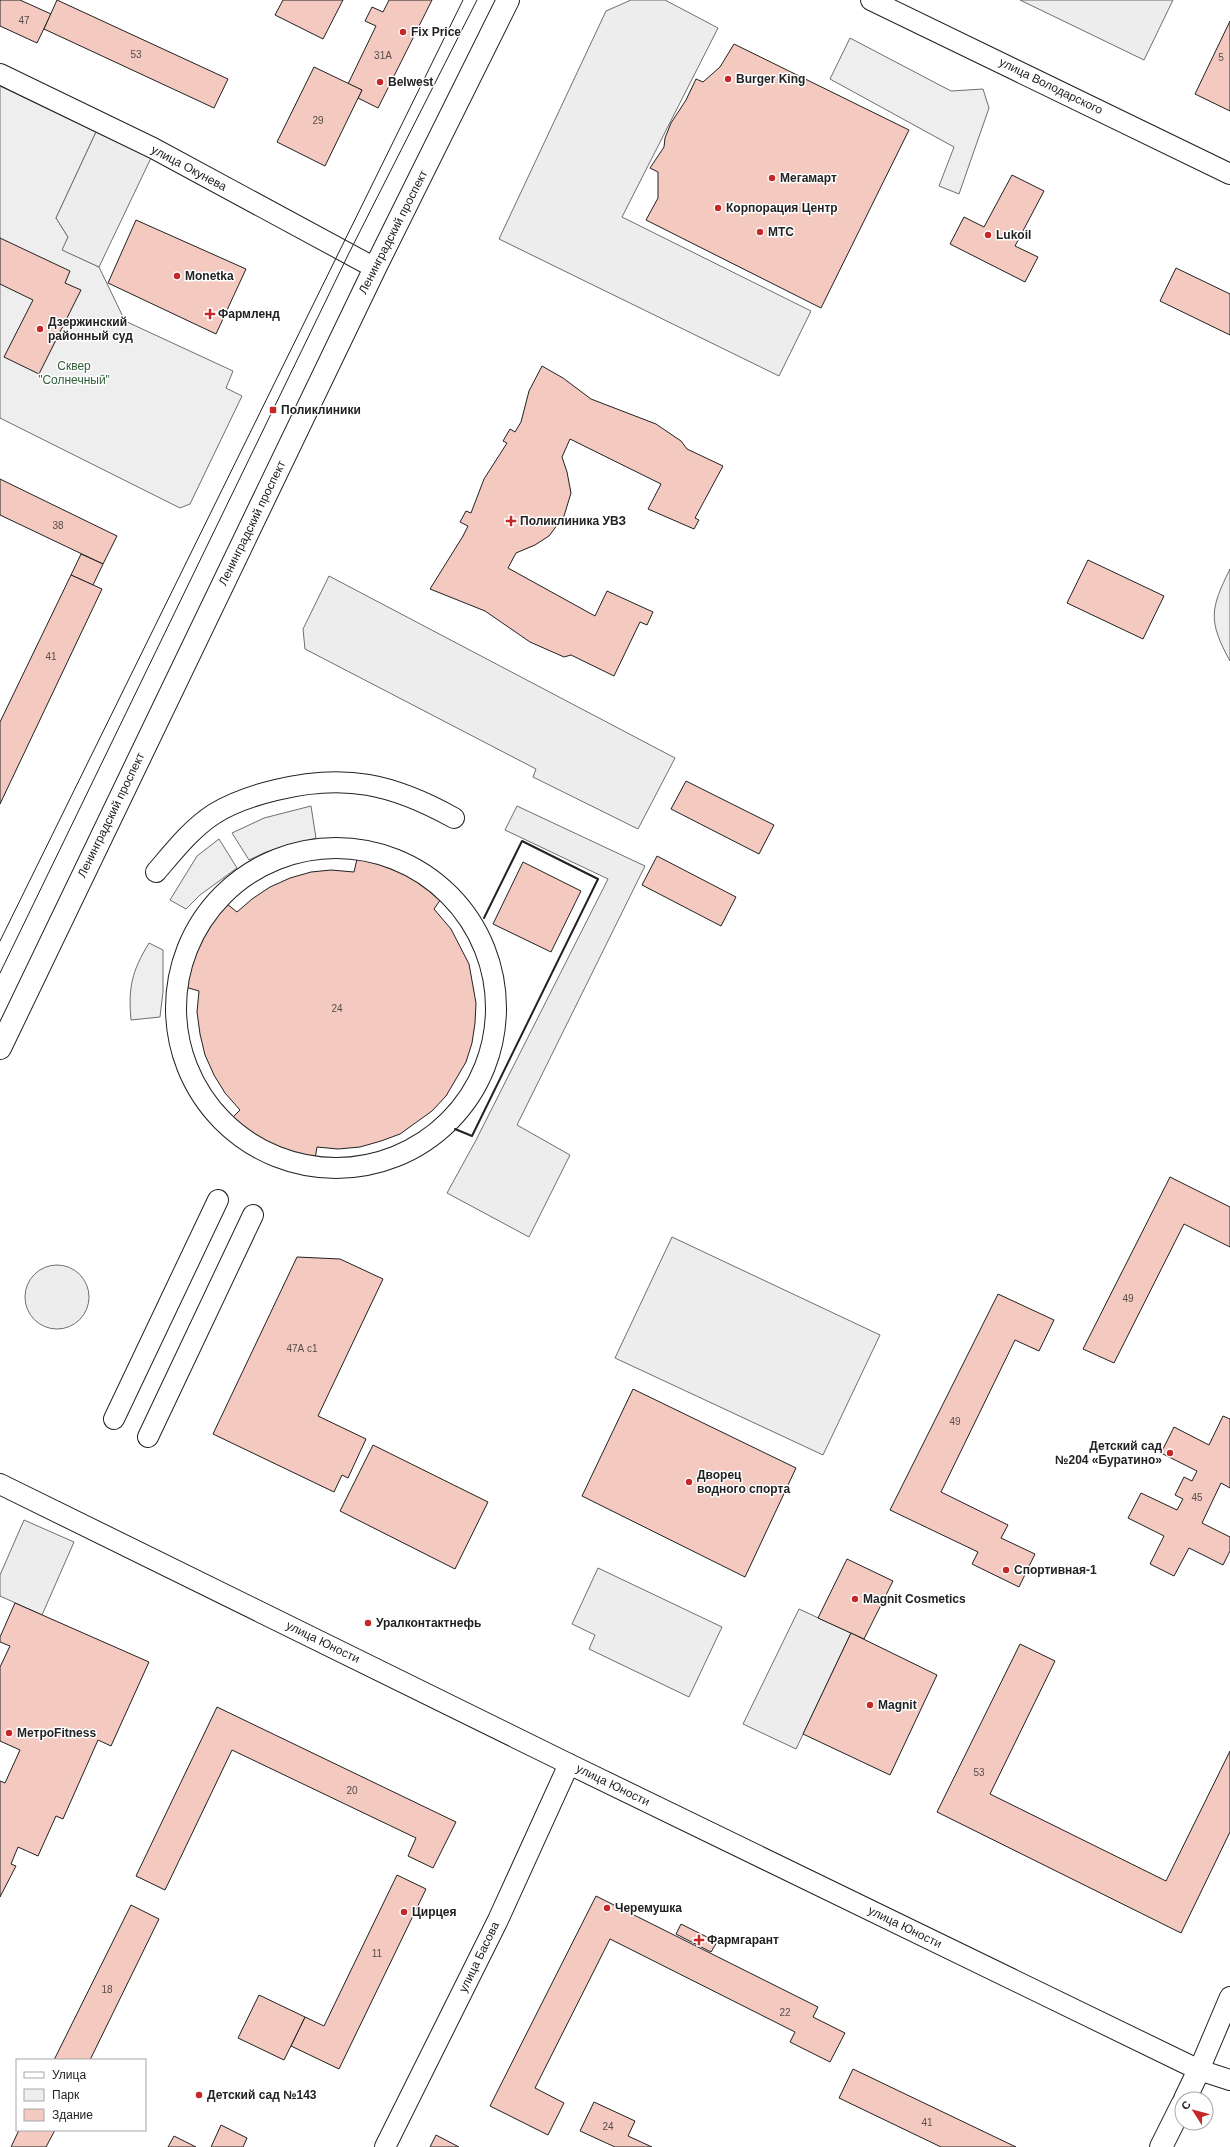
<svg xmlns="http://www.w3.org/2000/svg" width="1230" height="2147" font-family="Arial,sans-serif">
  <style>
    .green { fill: #eee; stroke: #6f6f6f }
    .parking { fill: #ededed; stroke: #6f6f6f }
    .building { fill: #f3c9c0; stroke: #222 }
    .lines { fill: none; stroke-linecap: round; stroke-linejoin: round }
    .minor-casing { stroke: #222; stroke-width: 22 }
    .major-casing { stroke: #222; stroke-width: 24 }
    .minor { stroke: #fff; stroke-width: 20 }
    .major { stroke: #fff; stroke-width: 22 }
    .tram { stroke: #222; stroke-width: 1 }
    .wall { stroke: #222; stroke-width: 2 }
    .poi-dot { fill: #c62828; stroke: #fff; stroke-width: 1.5 }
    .labels { text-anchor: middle; stroke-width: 3; stroke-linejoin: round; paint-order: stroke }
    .number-label { font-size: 10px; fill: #564c4a }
    .poi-label { font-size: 12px; font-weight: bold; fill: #222; stroke: #fff; text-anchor: start }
    .street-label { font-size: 12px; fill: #222; stroke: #fff }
    .park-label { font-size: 12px; fill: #2f5e38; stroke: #fff }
  </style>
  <rect width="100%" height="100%" fill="#fff"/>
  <g class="green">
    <path d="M850,38L951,91L983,89L989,108L959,194L939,186L954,147L830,79Z"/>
    <path d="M0,86L96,132L56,218L68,237L63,250L99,267L125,321L233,371L226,388L242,396L190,504L180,508L0,418Z"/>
    <path d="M1230,569V661C1208,621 1210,609 1230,569Z"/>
    <path d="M311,806L316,838L266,852L249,860L232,833L264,818Z"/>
    <path d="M219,839L237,868L200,895L186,909L170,900L197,856Z"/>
    <path d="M149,943L163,950V992L160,1017L131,1020C128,987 132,971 149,943Z"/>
  </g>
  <g class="parking">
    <path d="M631,0H665L718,28L622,217L811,311L779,376L499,239L606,11Z"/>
    <path d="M1020,0H1173L1144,60Z"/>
    <path d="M96,132L151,158L99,267L62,250L68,237L56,218Z"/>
    <path d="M329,576L675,758L638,829L533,777L536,769L305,649L303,629Z"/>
    <path d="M517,806L645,866L517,1125L570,1155L529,1237L447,1193L475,1142L608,879L505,830Z"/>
    <path d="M672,1237L880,1335L823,1455L615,1358Z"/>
    <circle cx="57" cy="1297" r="32"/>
    <path d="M24,1520L74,1542L42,1615L0,1596V1575Z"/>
    <path d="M598,1568L722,1627L689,1697L589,1649L595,1635L572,1624Z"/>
    <path d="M799,1609L851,1633L796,1749L743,1724Z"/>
  </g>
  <g class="building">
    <path d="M0,0H20L51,14L37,43L0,26Z"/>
    <path d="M57,0L228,79L214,108L44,29Z"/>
    <path d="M283,0H343L323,39L275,15Z"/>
    <path d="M389,0H432L378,108L358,98L362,90L348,84L376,26L365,21L372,7L383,12Z"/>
    <path d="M1230,21V111L1195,94Z"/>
    <path d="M734,44L909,130L821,308L646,220L658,198V172L650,168L664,147L665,138L671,123L686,100L696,79L703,82L720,67Z"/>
    <path d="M314,67L362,90L325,166L277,142Z"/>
    <path d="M1012,175L1044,191L1015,246L1038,257L1025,282L950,244L964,217L984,227Z"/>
    <path d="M136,220L246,269L216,334L108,283Z"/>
    <path d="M0,238L70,271L65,283L81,290L39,374L4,357L33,300L0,284Z"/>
    <path d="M1176,268L1230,294V335L1160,301Z"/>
    <path d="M542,366L563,378L591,399L656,424L681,441L687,449L723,466L695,518L699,520L694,529L648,509L661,484L570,439L562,457L567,472L571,493L564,516L549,536L535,545L516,553L508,568L595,616L607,591L653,612L647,625L640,622L614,676L571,655L564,657L530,642L485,611L430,589L463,536L468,526L460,522L466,511L471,513L484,479L507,443L503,441L510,429L515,432L521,422L529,391Z"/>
    <path d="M0,479L117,536L103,564L0,515Z"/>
    <path d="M81,554L103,564L93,585L71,575Z"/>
    <path d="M1088,560L1164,596L1143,639L1067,603Z"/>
    <path d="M71,575L102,589L0,804V722Z"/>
    <path d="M686,781L774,825L759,854L671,809Z"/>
    <path d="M657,856L736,897L721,926L642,885Z"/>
    <path d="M357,859L378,864L399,872L419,881L441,899L434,909L451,929L469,964L476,1003L475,1023L472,1043L466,1062L446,1096L432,1111L400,1134L381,1141L360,1147L338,1149L317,1147L315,1159L270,1145L232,1118L240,1110L225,1093L214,1075L205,1055L200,1034L197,1012L199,991L185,987L190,965L199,943L211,924L227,904L237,912L252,899L270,887L290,878L311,872L331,870L354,872Z"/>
    <path d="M523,862L581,891L551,952L493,924Z"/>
    <path d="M1170,1177L1230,1207V1247L1184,1224L1114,1363L1083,1349Z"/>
    <path d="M297,1257L340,1259L383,1279L318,1416L366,1439L348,1478L342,1475L334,1492L213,1434Z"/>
    <path d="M998,1294L1054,1320L1039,1351L1015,1340L941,1492L1008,1525L1001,1538L1035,1554L1019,1587L972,1564L978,1552L890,1510Z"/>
    <path d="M633,1389L796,1468L745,1577L582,1496Z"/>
    <path d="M1223,1416L1230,1419V1488L1221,1483L1202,1523L1230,1537V1551L1223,1565L1189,1548L1174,1576L1150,1564L1164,1536L1128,1518L1141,1493L1177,1510L1183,1499L1175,1495L1184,1477L1192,1481L1197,1471L1161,1453L1174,1427L1209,1445Z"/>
    <path d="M373,1445L488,1502L455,1569L340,1511Z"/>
    <path d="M847,1559L893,1581L864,1639L818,1618Z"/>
    <path d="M15,1603L149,1662L111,1746L98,1740L63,1819L56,1816L38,1856L18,1847L11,1864L16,1866L0,1897V1781L5,1783L20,1750L0,1741V1667L10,1646L0,1642V1637Z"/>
    <path d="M851,1633L937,1675L890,1775L803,1734Z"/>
    <path d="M1020,1644L1055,1661L990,1794L1166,1881L1230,1751V1832L1181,1933L937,1812Z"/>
    <path d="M217,1707L456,1822L433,1868L408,1856L416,1838L232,1750L165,1890L136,1876Z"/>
    <path d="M397,1875L426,1889L339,2069L291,2046L305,2017L324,2026Z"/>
    <path d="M596,1896L818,2007L813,2017L845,2033L830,2062L790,2042L795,2032L610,1939L535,2088L564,2103L548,2135L490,2106Z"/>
    <path d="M131,1905L159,1919L90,2060H54Z"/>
    <path d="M681,1924L717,1942L711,1952L676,1934Z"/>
    <path d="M259,1995L305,2017L284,2060L238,2038Z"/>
    <path d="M853,2069L1016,2147H941L839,2098Z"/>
    <path d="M594,2102L635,2121L628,2136L652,2147H615L580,2131Z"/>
    <path d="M221,2125L247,2138L243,2147H211Z"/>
    <path d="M19,2130H55L46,2147H11Z"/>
    <path d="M436,2135L459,2147H430Z"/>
    <path d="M174,2136L196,2147H168Z"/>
  </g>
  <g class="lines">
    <g class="minor-casing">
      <g id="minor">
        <path d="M871,0L1230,174"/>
        <path d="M0,74L153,148L375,268"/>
        <circle cx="336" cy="1008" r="160"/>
        <path d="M156,872C174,851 191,829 214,814C233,802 255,795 276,790C345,773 393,784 454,818"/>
        <path d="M114,1419L218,1200"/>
        <path d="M148,1437L253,1215"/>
        <path d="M0,1484L569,1764L1199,2070L1230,2080"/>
        <path d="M1199,2070L1230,1997"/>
        <path d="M385,2147L498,1920L569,1764"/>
      </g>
    </g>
    <g class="major-casing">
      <g id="major">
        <path d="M0,1048L375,268L508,0"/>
        <path d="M1185,2099L1199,2070"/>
        <path d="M1161,2147L1182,2105"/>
      </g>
    </g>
    <use href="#minor" class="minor"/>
    <use href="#major" class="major"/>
    <g class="tram">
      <path d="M0,941L463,0"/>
      <path d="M0,973L348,255L477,0"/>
    </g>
    <path class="wall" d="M455,1129L472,1136L598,879L522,841L484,918"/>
  </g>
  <g class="poi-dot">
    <circle cx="403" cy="32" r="4"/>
    <circle cx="728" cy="79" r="4"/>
    <circle cx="380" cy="82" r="4"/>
    <circle cx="772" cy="178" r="4"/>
    <circle cx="718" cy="208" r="4"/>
    <circle cx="760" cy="232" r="4"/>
    <circle cx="988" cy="235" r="4"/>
    <circle cx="177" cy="276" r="4"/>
    <path d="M208 308h4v4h4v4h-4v4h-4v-4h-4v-4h4z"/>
    <circle cx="40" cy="329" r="4"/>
    <rect x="269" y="406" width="8" height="8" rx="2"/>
    <path d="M509 515h4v4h4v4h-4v4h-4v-4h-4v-4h4z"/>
    <circle cx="1170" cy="1453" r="4"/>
    <circle cx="689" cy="1482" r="4"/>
    <circle cx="1006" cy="1570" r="4"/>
    <circle cx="855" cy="1599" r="4"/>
    <circle cx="368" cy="1623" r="4"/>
    <circle cx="870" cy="1705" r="4"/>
    <circle cx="9" cy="1733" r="4"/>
    <circle cx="607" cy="1908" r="4"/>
    <circle cx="404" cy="1912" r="4"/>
    <path d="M697 1934h4v4h4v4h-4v4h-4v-4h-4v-4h4z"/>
    <circle cx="199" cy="2095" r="4"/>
  </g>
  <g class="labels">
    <g class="number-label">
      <text x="24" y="24">47</text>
      <text x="136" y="58">53</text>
      <text x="383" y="59">31А</text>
      <text x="1221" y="61">5</text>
      <text x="318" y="124">29</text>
      <text x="58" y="529">38</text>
      <text x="51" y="660">41</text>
      <text x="337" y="1012">24</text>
      <text x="1128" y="1302">49</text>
      <text x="302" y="1352">47А с1</text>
      <text x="955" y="1425">49</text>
      <text x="1197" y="1501">45</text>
      <text x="979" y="1776">53</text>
      <text x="352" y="1794">20</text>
      <text x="377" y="1957">11</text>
      <text x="107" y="1993">18</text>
      <text x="785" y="2016">22</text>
      <text x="927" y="2126">41</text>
      <text x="608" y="2130">24</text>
    </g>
    <g class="poi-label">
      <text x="411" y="36">Fix Price</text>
      <text x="736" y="83">Burger King</text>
      <text x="388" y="86">Belwest</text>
      <text x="780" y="182">Мегамарт</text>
      <text x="726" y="212">Корпорация Центр</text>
      <text x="768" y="236">МТС</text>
      <text x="996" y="239">Lukoil</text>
      <text x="185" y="280">Monetka</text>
      <text x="218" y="318">Фармленд</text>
      <text x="48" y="326">Дзержинский<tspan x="48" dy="14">районный суд</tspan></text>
      <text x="281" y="414">Поликлиники</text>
      <text x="520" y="525">Поликлиника УВЗ</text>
      <text x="1162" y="1450" text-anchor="end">Детский сад<tspan x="1162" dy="14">№204 «Буратино»</tspan></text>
      <text x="697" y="1479">Дворец<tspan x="697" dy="14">водного спорта</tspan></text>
      <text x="1014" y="1574">Спортивная-1</text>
      <text x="863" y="1603">Magnit Cosmetics</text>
      <text x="376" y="1627">Уралконтактнефь</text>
      <text x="878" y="1709">Magnit</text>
      <text x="17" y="1737">МетроFitness</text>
      <text x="615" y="1912">Черемушка</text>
      <text x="412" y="1916">Цирцея</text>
      <text x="707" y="1944">Фармгарант</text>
      <text x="207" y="2099">Детский сад №143</text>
    </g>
    <g class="street-label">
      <text transform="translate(1051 86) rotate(26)" y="4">улица Володарского</text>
      <text transform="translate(189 168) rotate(28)" y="4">улица Окунева</text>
      <text transform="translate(393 232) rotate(-63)" y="4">Ленинградский проспект</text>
      <text transform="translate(252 523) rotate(-64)" y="4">Ленинградский проспект</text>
      <text transform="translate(111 815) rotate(-64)" y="4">Ленинградский проспект</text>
      <text transform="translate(323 1642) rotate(26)" y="4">улица Юности</text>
      <text transform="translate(613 1785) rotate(26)" y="4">улица Юности</text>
      <text transform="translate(905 1927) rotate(26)" y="4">улица Юности</text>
      <text transform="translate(479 1957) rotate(-64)" y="4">улица Басова</text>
    </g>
    <g class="park-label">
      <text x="74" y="370">Сквер<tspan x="74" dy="14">"Солнечный"</tspan></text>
    </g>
  </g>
  <rect x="16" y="2059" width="130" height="72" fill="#ffffff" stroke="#a7a7a7"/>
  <rect x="24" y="2072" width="20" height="6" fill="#ffffff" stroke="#a7a7a7"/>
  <text x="52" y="2079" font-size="12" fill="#222222">Улица</text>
  <rect x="24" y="2089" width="20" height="12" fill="#eeeeee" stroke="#a7a7a7"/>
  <text x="52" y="2099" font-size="12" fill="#222222">Парк</text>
  <rect x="24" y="2109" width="20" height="12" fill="#f3c9c0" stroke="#a7a7a7"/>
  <text x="52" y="2119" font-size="12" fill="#222222">Здание</text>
  <g transform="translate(1194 2111) rotate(306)"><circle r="19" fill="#ffffff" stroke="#a7a7a7"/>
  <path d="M0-3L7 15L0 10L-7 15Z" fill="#c62828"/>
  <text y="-6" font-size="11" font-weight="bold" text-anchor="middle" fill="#222222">С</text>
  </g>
</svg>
